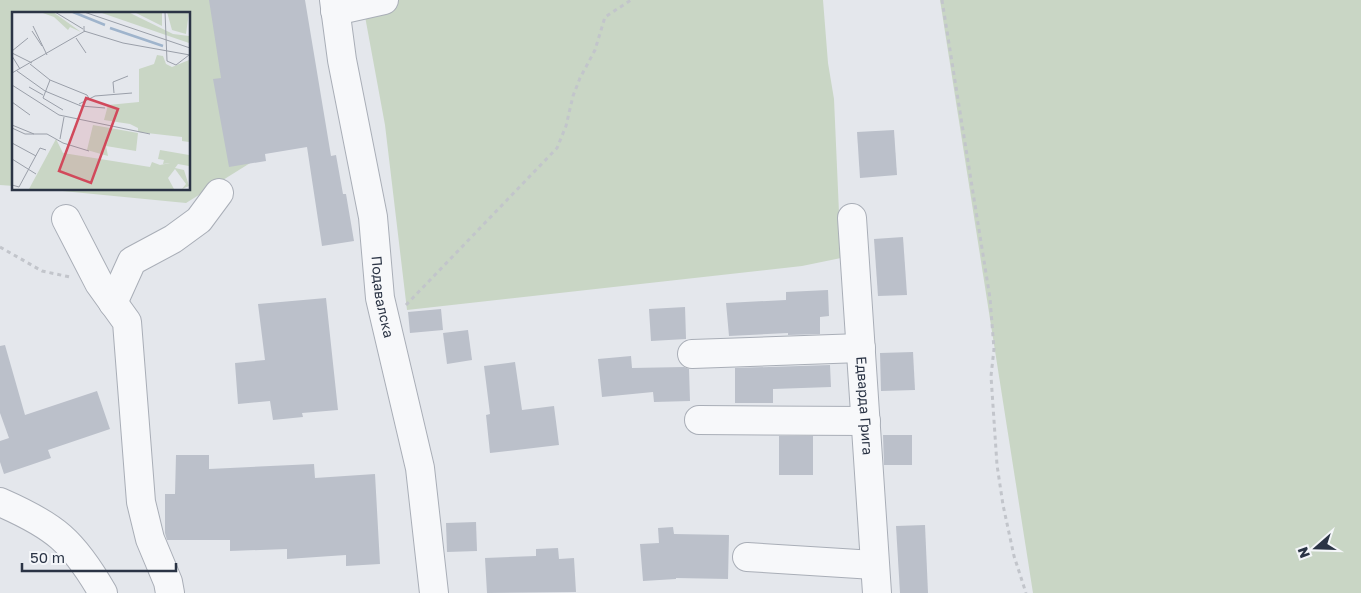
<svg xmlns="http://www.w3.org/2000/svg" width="1361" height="593" font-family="'Golos Text',sans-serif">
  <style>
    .green { fill: #c9d6c5 }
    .building { fill: #bbc0ca }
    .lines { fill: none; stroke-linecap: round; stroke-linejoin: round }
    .minor-casing { stroke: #a9aeb7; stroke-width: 30 }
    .path { stroke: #c2c5cb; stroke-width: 3; stroke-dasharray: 4 4; stroke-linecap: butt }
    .minor { stroke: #f7f8fa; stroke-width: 28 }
    .labels { text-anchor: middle; stroke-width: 4.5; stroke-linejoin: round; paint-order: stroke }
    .street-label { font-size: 14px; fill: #2b3445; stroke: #f4f6f9 }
    .inset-river { fill: none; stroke: #9fb4cc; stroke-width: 2.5 }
    .inset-road { fill: none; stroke: #9a9fa9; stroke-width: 1 }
    .view { fill: #d1495b; fill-opacity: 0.15; stroke: #d1495b; stroke-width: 2.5 }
    .inset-edge { fill: none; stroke: #2b3445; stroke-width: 2.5 }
  </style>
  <rect width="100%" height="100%" fill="#e4e7ec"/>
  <g class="green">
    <path d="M0,0H225L255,160L186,203L42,189H189V14H14V186L0,185Z"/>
    <path d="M362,0H823L828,63L834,99L841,258L802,266L407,310L385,125Z"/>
    <path d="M940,0H1361V593H1033Z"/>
  </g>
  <g class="building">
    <path d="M209,0H305L331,156L336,155L343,194H346L354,241L322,246L307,147L265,154L266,161L229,167L213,79L221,78Z"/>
    <path d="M894,130L897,175L860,178L857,132Z"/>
    <path d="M903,237L907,295L878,296L874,239Z"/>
    <path d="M828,290L829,316L820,317V334L788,335V333L729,336L726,303L786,300V292Z"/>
    <path d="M326,298L338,410L302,413L303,417L273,420L270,401L238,404L235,363L265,360L258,304Z"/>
    <path d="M685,307L686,339L651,341L649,309Z"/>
    <path d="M441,309L443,330L410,333L408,312Z"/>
    <path d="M468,330L472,360L447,364L443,333Z"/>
    <path d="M5,345L25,415L97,391L110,429L48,450L51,458L4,474L0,462V441L9,438L0,413V346Z"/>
    <path d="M913,352L915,390L881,391L880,353Z"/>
    <path d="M631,356L632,368L684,367L689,369L690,401L654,402L653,392L602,397L598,359Z"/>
    <path d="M515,362L522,410L554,406L559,445L490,453L486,415L490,414L484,366Z"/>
    <path d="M830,365L831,387L773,389V403H735V368Z"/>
    <path d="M883,435H912V465H884Z"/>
    <rect x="779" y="436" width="34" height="39"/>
    <path d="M176,455H209V469L314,464L315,478L375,474L380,564L346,566V555L287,559V549L230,551V540H167L165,533V494H175Z"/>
    <path d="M476,522L477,551L447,552L446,523Z"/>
    <path d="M925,525L928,593H900L896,526Z"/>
    <path d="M673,527L674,534L729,535L728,579L676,578V579L643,581L640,544L659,543L658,528Z"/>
    <path d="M558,548L559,559L574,558L576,592L487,593L485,558L536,556V549Z"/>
  </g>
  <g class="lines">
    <g class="minor-casing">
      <g id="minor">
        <path id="s1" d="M334,0L342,60L373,217L380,298L420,468L434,593"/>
        <path d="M335,11L384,0"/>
        <path id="s2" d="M852,218L877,593"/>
        <path d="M66,219L99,283L127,322L141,502L150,539L168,582L170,593"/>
        <path d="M113,303L132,261L173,239L199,220L219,193"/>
        <path d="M692,354L861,348"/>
        <path d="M699,420L866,421"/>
        <path d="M0,502C55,526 73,541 103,593"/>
        <path d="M747,557L874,565"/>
      </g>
    </g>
    <g class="path">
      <path d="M942,0L990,298L994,349L991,376L997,465L1003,505L1014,556L1026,593"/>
      <path d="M0,247L42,271L70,277"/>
      <path d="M406,305L557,148L566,126L573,96L580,78L595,50L605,17L631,0"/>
    </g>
    <use href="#minor" class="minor"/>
  </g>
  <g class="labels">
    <g class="street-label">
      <text dy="5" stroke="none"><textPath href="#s1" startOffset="301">Подавалска</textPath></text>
      <text dy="5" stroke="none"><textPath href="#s2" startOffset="188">Едварда Грига</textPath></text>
    </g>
  </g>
  <g transform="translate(12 12)">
    <rect width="178" height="178" fill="#e4e7ec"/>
    <path d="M28,0H41L69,20L58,15L56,18L42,5ZM87,0H116L161,22L177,24V31ZM122,0H150V14ZM155,0H177L174,22L160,18ZM145,43L151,44L154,52L160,55L177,48V130L170,129V125L126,120V116L118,112L92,108L96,93L127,90V57L142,52ZM81,113L126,121L124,139L94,134L96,144L75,138ZM44,127L51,141L138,155L140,150L148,153L158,151L151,152L152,148L146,147L148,138L177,143V154L166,152L163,156L172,158L177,174L170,177L174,172L163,157L156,166L162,177H17Z" fill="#c9d6c5"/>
    <path class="inset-river" d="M61,0L93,13M98,16L151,34"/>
    <path class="inset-road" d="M43,0L71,17M72,0L178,36M153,0L155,49L164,53L177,43M21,14L35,43M72,14V19L111,31L178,43M20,19L30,34M64,26L74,41M0,39L16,26M0,41L20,51M0,44L8,57M18,52L38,68L75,83L78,88M5,59L33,79L69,94L93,96M0,61L73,19M38,68L31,86L51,98M0,73L47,103L138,122M17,75L31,83M102,81L101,70L116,64M0,90L18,103M67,92L83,84L120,81M0,113L22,122M0,116L13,122H35L51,131L77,139M48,127L52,105M0,131L24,144M0,147L24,162M0,173L7,175L28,136L34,138"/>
    <path class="view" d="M74,86L106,97L79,171L47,159Z"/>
    <rect width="178" height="178" class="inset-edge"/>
  </g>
  <g transform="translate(1316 548) rotate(250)" stroke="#f4f6f9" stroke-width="4" paint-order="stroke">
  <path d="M0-4L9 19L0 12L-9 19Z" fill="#2b3445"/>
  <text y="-8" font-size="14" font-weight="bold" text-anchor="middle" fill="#2b3445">N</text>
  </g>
  <path d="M22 563v8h154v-8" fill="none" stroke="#2b3445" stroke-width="2.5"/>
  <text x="30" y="563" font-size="15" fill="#2b3445" stroke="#f4f6f9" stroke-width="4" paint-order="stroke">50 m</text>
</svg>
